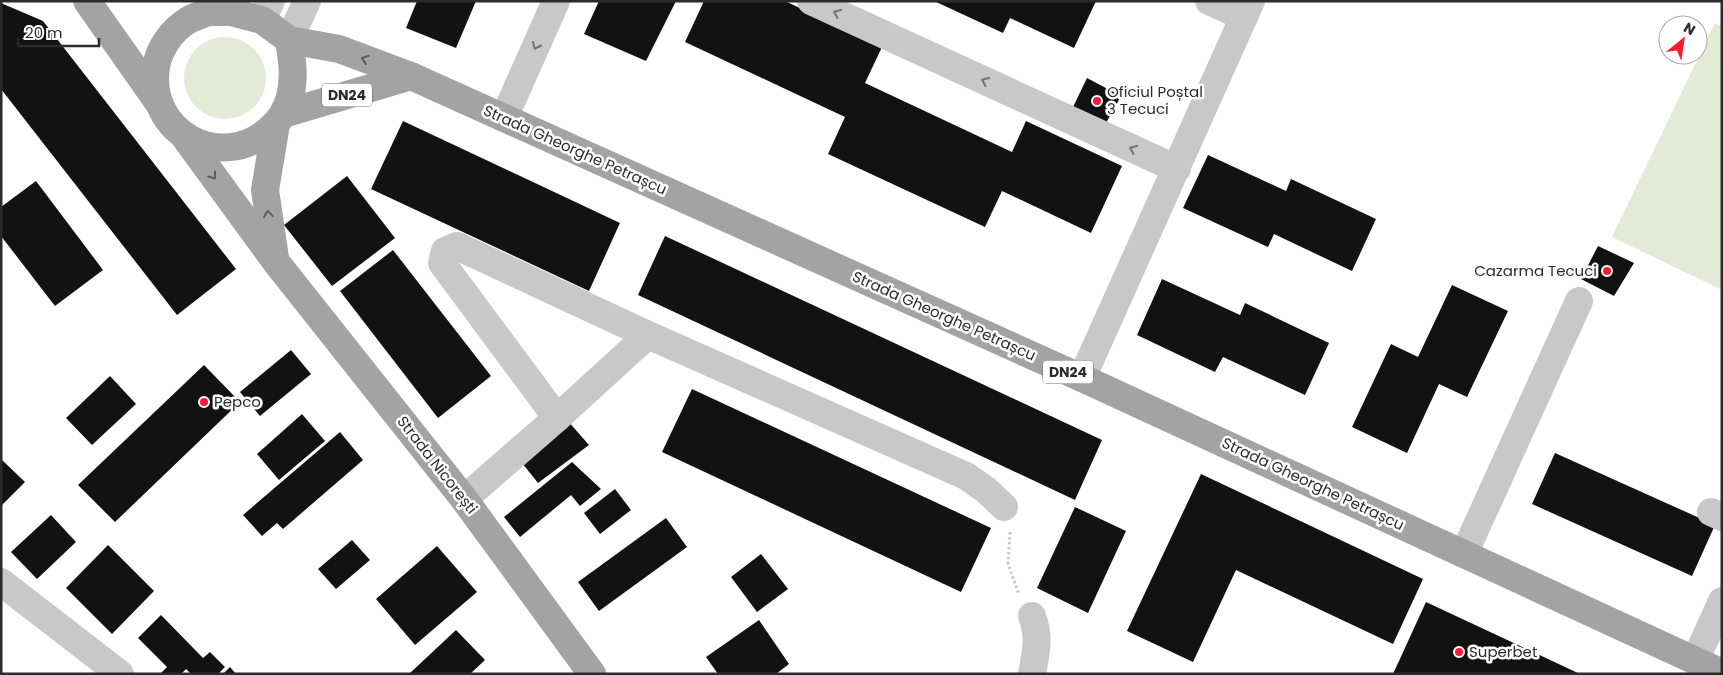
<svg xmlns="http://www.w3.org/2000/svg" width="1723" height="675" font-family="Poppins,sans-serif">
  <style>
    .green { fill: #e3ebd7 }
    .building { fill: #121212 }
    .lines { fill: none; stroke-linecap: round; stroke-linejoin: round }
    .path { stroke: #c8c8c8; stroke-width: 3; stroke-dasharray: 2.5 2.5; stroke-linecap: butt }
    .minor { stroke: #c8c8c8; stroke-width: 28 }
    .major { stroke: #a3a3a3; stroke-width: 28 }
    .oneway { stroke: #727272 }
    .oneway2 { stroke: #5b5b5b }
    .poi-dot { fill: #f31d36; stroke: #fff; stroke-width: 2 }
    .labels { text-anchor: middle; stroke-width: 5; stroke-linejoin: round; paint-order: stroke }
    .shield { fill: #fff; stroke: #6b6b6b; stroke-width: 1 }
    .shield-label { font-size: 14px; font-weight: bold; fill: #2b2b2b }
    .poi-label { font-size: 15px; fill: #2b2b2b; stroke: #fff; text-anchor: start }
    .street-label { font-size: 15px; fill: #2b2b2b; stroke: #fff }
  </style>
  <rect width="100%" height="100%" fill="#fff"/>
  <g class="green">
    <path d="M1715,23L1722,27V290L1612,237Z"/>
    <circle cx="225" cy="78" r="41"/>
  </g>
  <g class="building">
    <path d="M417,1H476L456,48L406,28Z"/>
    <path d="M599,1H676L646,61L584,34Z"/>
    <path d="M704,1H785L882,47L865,83L1012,152L1026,121L1122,166L1091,233L1002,191L985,227L828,154L845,117L685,42Z"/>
    <path d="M934,1H1096L1074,48L1010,18L1003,33Z"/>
    <path d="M1,3L43,21L236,269L177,315L1,89Z"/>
    <path d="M1087,78L1121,96L1106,123L1073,107Z"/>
    <path d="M403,121L620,223L589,291L371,189Z"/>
    <path d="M1208,155L1286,191L1291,179L1376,219L1352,271L1274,234L1268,247L1183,208Z"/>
    <path d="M347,176L395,238L332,286L284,225Z"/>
    <path d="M36,181L103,270L55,306L1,236V207Z"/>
    <path d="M665,236L1102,440L1075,500L638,295Z"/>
    <path d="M1598,246L1634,263L1614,296L1581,279Z"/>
    <path d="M393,250L491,376L438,418L340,291Z"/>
    <path d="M1162,279L1240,315L1245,303L1329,343L1305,395L1223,357L1215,372L1137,335Z"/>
    <path d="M1452,285L1508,311L1467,397L1439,384L1407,453L1352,427L1391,344L1418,357Z"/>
    <path d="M291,350L311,374L260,416L240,392Z"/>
    <path d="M204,365L240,402L115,522L78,485Z"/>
    <path d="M110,376L136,404L92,445L66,418Z"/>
    <path d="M692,389L991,528L961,592L662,452Z"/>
    <path d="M302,414L325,441L279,480L257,454Z"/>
    <path d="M567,420L589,445L538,483L518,458Z"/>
    <path d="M340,432L363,460L283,529L277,523L262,536L243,515Z"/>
    <path d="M1555,453L1715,525L1692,576L1532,504Z"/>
    <path d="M1,459L25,482L1,506Z"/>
    <path d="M572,462L601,489L580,506L571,495L520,537L504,517Z"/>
    <path d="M1201,474L1423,579L1393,644L1236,570L1193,662L1127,631Z"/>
    <path d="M615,489L631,510L600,534L584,513Z"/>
    <path d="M1075,507L1126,531L1088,613L1037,588Z"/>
    <path d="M51,515L76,542L37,579L11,552Z"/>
    <path d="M666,518L687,547L599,611L578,582Z"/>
    <path d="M352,540L370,560L336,589L318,569Z"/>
    <path d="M108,545L154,591L112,634L66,588Z"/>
    <path d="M437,546L477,592L415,645L376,599Z"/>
    <path d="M761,554L788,589L757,612L731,577Z"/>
    <path d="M1426,602L1580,674H1393Z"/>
    <path d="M161,615L203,658L210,652L225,667L218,674H189L190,673L186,669L181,674H160L167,667L138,638Z"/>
    <path d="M759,620L789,664L776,674H718L706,657Z"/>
    <path d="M456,630L485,660L470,674H409Z"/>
    <path d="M230,667L236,674H223Z"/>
  </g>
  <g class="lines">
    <path class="path" d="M1010,532L1008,564L1019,594"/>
    <g class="minor">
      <path d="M811,1L1177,169"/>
      <path d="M1209,1L1244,17"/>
      <path d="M262,20L271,1"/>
      <path d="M289,40L307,1"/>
      <path d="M504,118L556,1"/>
      <path d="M1082,378L1251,1"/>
      <path d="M557,418L442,263L445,251L457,246L648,335L966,476L986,490L1004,507"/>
      <path d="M464,499L557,418L648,335"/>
      <path d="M1711,512L1722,517"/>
      <path d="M1464,554L1579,301"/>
      <path d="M1,582L120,674"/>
      <path d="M1032,616C1040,638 1036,651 1032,674"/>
      <path d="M1695,661L1722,601"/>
    </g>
    <g class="major">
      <path d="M87,1L158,102"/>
      <path d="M208,12H231L262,20L289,40C292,59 295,78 290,97C287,109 279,121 270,129C221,173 146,133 156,67C159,49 171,31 187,21C193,17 201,15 208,12Z"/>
      <path d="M289,40L339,49L411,76L1082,378L1722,673"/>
      <path d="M283,114L411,76"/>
      <path d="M184,136L276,262L464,499L592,674"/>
      <path d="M275,258L265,190L276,124"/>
    </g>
  </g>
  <defs><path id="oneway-chevron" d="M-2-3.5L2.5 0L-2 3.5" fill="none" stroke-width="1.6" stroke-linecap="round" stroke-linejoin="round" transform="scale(1.25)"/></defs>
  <g class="oneway">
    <use href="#oneway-chevron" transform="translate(837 13) rotate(-155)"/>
    <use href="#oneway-chevron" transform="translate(536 46) rotate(114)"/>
    <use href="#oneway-chevron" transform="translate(985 81) rotate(-155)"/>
    <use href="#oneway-chevron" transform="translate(1133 149) rotate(-155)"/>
  </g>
  <g class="oneway2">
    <use href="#oneway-chevron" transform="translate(365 59) rotate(-159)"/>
    <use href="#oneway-chevron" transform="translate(213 176) rotate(54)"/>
    <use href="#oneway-chevron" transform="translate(268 214) rotate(-98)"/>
  </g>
  <g class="poi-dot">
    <circle cx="1097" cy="101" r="5"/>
    <circle cx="1607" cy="271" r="5"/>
    <circle cx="204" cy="402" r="5"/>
    <circle cx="1459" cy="652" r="5"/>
  </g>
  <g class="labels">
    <g class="shield">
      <rect x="322" y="83.5" width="50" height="23" rx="4"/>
      <rect x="1043" y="360.5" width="50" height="23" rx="4"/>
    </g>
    <g class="shield-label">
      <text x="347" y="100">DN24</text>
      <text x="1068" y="377">DN24</text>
    </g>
    <g class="poi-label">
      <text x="1107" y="97">Oficiul Poștal<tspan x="1107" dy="17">3 Tecuci</tspan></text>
      <text x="1597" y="276" text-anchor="end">Cazarma Tecuci</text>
      <text x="214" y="407">Pepco</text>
      <text x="1469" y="657">Superbet</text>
    </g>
    <g class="street-label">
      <text transform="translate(575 150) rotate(24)" y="5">Strada Gheorghe Petrașcu</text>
      <text transform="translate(944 316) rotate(24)" y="5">Strada Gheorghe Petrașcu</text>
      <text transform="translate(437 465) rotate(52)" y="5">Strada Nicorești</text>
      <text transform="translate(1313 484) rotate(25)" y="5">Strada Gheorghe Petrașcu</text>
    </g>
  </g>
  <rect width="1723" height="675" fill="none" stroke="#2b2b2b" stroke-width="5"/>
  <g transform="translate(1683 40) rotate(30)"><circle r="24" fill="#ffffff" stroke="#aaaaaa"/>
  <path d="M0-4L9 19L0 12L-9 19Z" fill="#f31d36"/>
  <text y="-8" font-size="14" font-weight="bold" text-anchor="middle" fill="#2b2b2b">N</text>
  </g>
  <path d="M18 38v8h81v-8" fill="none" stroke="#2b2b2b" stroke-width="2.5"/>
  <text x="25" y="38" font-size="15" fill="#2b2b2b" stroke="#ffffff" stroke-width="4" paint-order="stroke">20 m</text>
</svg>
